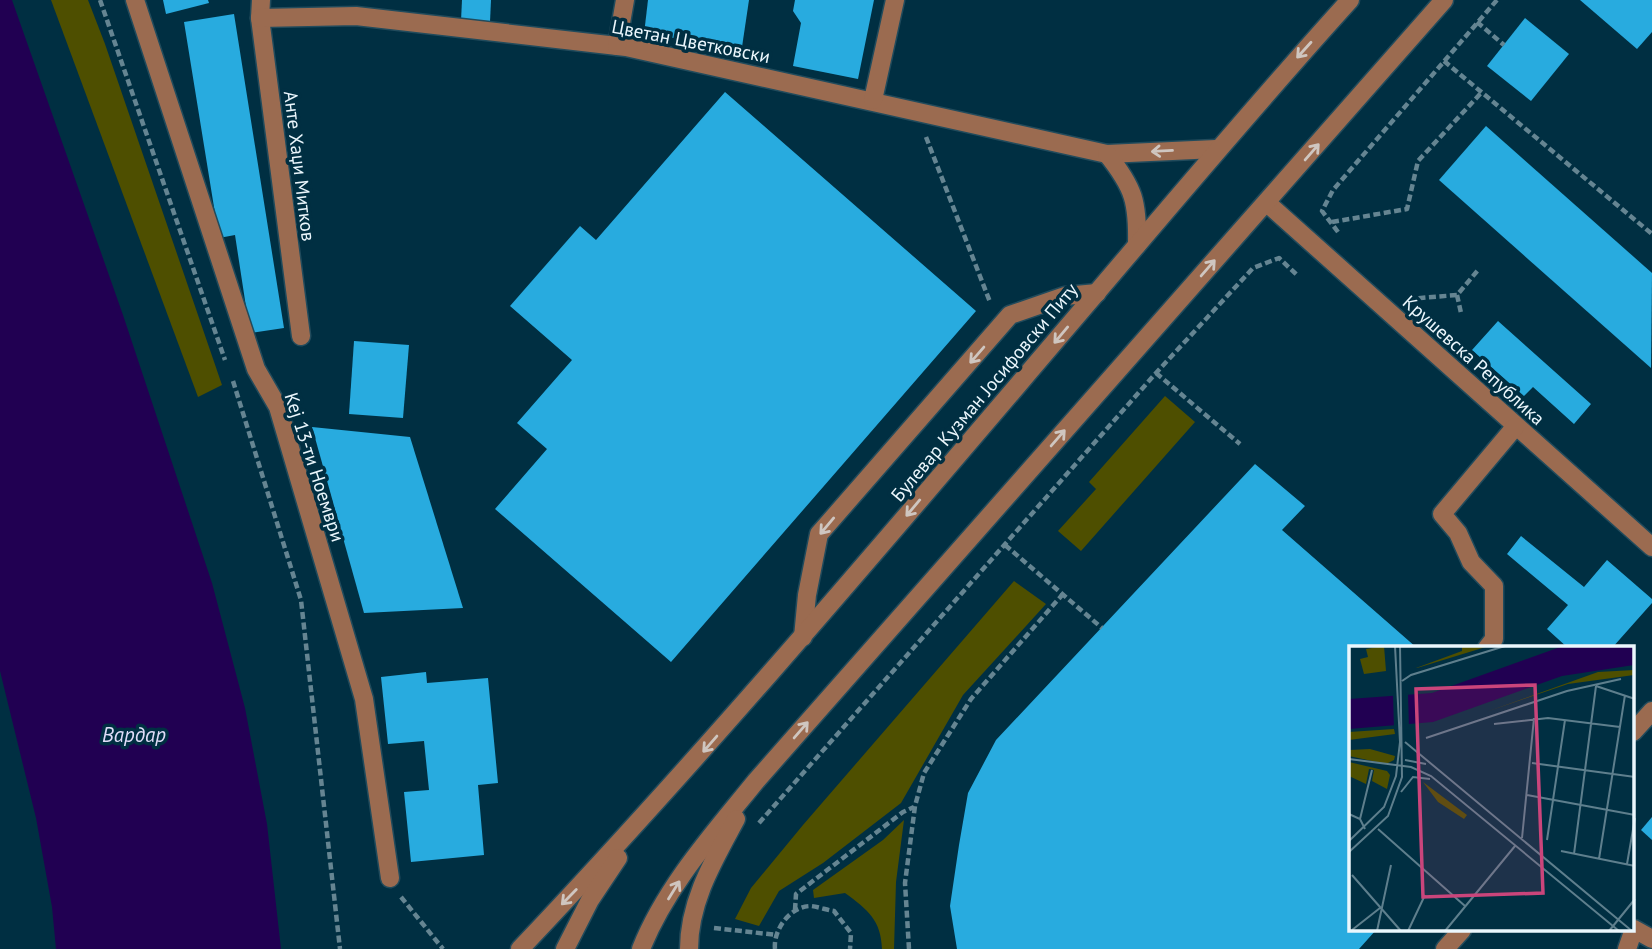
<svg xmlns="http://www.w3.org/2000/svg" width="1652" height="949" font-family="'PT Sans',sans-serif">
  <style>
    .green { fill: #4e4f00 }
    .water { fill: #210052 }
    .building { fill: #28abdf }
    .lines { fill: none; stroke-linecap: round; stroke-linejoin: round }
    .minor-casing { stroke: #214b5c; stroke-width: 21 }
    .path { stroke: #658592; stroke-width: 4.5; stroke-dasharray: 7 3.5; stroke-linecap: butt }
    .minor { stroke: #9b6b50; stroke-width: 18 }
    .oneway { stroke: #cfc6c0 }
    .labels { text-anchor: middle; stroke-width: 7; stroke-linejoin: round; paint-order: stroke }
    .street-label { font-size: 19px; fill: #ebf7fd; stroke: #002f42 }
    .water-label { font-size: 21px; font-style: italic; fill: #dfdcf8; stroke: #002f42 }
    .inset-road { fill: none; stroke: #5e7f8d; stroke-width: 2 }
    .view { fill: #ca457b; fill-opacity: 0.15; stroke: #ca457b; stroke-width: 3.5 }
    .inset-edge { fill: none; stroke: #ebf7fd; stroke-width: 3.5 }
  </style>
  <rect width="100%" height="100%" fill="#002f42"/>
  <g class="green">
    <path d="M51,0H88L105,44L222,385L198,397Z"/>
    <path d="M1165,396L1195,422L1081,551L1058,531L1096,489L1089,482Z"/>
    <path d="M1014,581L1046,604L963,695L901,803L823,863L779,891L759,926L735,919L751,888L803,825Z"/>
    <path d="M904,820L896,882L894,949H882C881,920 868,910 845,893L814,898L813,890L883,840Z"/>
  </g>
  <path class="water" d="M0,0H12L123,315L212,583L245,708L267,824L281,949H56L52,907L36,818L0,671Z"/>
  <g class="building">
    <path d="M163,0H208L209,3L166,14Z"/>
    <path d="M462,0H491L490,22L461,21Z"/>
    <path d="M648,0H749L742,47L644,34Z"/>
    <path d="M795,0H874L858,79L793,66L801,23L793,11Z"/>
    <path d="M1580,0H1652V32L1637,49Z"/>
    <path d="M234,14L284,328L250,333L235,235L219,238L184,22Z"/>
    <path d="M1525,18L1569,54L1531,101L1487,66Z"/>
    <path d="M725,92L976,311L671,662L495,509L547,449L517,423L572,360L510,306L580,226L596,240Z"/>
    <path d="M1486,126L1652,273L1651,368L1439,180Z"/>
    <path d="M1498,321L1591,404L1574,424L1533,387L1524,396L1472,350Z"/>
    <path d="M354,341L409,345L403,418L349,414Z"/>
    <path d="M312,427L410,437L463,608L364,613Z"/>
    <path d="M1255,464L1305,506L1282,530L1417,648H1351V930H1376L1359,949H957L950,906L959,845L968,793L996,740Z"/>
    <path d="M1521,536L1584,587L1607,560L1652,599V603L1612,648H1568L1547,629L1568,605L1507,554Z"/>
    <path d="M426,672L427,683L488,678L498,783L478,785L484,855L411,862L404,792L429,790L424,741L388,744L381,677Z"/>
    <path d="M1652,817V840L1641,830Z"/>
  </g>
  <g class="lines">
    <g class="minor-casing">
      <g id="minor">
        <path d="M135,0L256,369L278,407L364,699L390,878"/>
        <path d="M261,0L260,18L301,336"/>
        <path d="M260,18L356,16L626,47L1107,154L1216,149"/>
        <path d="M617,46L625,0"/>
        <path d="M873,100L895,0"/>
        <path d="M1107,154C1134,188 1138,202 1137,245"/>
        <path d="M1267,203L1652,547"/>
        <path d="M803,637L807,595L819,534L1010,315L1065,296L1097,293"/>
        <path d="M1487,648L1494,639V586L1471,562L1458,533L1442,514L1515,427"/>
        <path d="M1633,732L1652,711"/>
        <path d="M520,949C719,739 905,517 1093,297C1178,197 1262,97 1350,0"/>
        <path d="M565,949L590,900L618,858"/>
        <path d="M641,949C666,886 714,833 756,781L1444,0"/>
        <path d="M689,949C689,901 714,860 736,819"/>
        <path d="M1445,949L1462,930"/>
        <path d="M1627,949L1634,929L1652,939"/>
      </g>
    </g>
    <g class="path">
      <path d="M100,0L225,360"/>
      <path d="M1477,22L1504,45"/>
      <path d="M1444,61L1652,234"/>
      <path d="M926,137L990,302"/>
      <path d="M1332,222L1407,209L1418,161L1481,93"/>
      <path d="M1338,232L1322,211L1333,190L1497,0"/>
      <path d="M1457,295L1461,313"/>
      <path d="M1408,299L1457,295L1479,269"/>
      <path d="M1156,373L1240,444"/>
      <path d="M233,381L301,600L340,949"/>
      <path d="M1005,545L1102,628"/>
      <path d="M759,823L1156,373L1253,268L1279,258L1298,276"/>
      <path d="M401,897L443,949"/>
      <path d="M795,910L796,894L903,812L914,807"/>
      <path d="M714,928L777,935"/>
      <path d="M775,949C773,930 790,906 811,906C819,907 827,910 834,911L851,933L850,949"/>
      <path d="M909,949L905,883L915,806L924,773L971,699L1063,594"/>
    </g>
    <use href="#minor" class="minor"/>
  </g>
  <defs><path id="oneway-shaft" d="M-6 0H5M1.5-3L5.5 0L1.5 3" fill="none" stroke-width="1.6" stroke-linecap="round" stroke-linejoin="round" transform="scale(1.75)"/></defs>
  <g class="oneway">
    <use href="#oneway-shaft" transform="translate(1304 50) rotate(132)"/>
    <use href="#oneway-shaft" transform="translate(1162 151) rotate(177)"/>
    <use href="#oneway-shaft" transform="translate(1312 152) rotate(-49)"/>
    <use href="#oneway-shaft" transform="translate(1208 268) rotate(-49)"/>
    <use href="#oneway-shaft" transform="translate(1061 335) rotate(130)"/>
    <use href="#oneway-shaft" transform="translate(977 355) rotate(131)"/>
    <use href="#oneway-shaft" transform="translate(1058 438) rotate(-49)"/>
    <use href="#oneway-shaft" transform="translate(913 508) rotate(130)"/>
    <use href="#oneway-shaft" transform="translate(827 526) rotate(130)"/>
    <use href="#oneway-shaft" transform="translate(801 730) rotate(-49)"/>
    <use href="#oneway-shaft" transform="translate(710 744) rotate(131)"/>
    <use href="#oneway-shaft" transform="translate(674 890) rotate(-58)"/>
    <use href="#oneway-shaft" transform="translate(569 897) rotate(134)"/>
  </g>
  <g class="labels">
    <g class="street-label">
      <text transform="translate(691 41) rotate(11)" y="7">Цветан Цветковски</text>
      <text transform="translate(300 166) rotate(83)" y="7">Анте Хаџи Митков</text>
      <text transform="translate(1474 360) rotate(42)" y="7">Крушевска Република</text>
      <text transform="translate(984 392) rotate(-50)" y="7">Булевар Кузман Јосифовски Питу</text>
      <text transform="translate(315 467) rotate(72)" y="7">Кеј 13-ти Ноември</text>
    </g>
    <g class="water-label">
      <text x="134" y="742">Вардар</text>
    </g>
  </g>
  <g transform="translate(1349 646)">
    <rect width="285" height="285" fill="#002f42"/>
    <path d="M35,0L37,25L15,28L11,13L19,11L17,3ZM113,0H140L68,22H67L113,5ZM285,24V29L219,38L137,66L249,26ZM45,83L46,88L0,94V86ZM21,103L46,110L45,114L37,118L0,110V104ZM0,116L38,125L41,129L38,143L23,135L25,124L20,123L17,138L0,130ZM74,136L118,169L115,173L89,156Z" fill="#4e4f00"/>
    <path d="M214,0H285V19L213,30L84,76L0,83V53L83,47Z" fill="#210052"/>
    <path d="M59,47L60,83L45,84L44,48Z" fill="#002f42"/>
    <path class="inset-road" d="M53,35L62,29L156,0M247,40L286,53M145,78L199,72L271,81M77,92L218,45L272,33M56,96L283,285M0,113L62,121L82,130L270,285M56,114L77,118M183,117L286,131M52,146L64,131L81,133M178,149L286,169M0,168L11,173L16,183M11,173L23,124M29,183L116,260M173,192L185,72M198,194L216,74M0,195L35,161L47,130L51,96L46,0M212,205L286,220M0,206L39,170L53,131L51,0M225,208L247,40M250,213L276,49M278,218L286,172M3,229L52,285M3,284L31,262M28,285L42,219M59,285L76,249M96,285L166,200M260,285L286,253"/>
    <path class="view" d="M186,39L194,247L74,251L67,43Z"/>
    <rect width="285" height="285" class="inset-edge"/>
  </g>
</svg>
